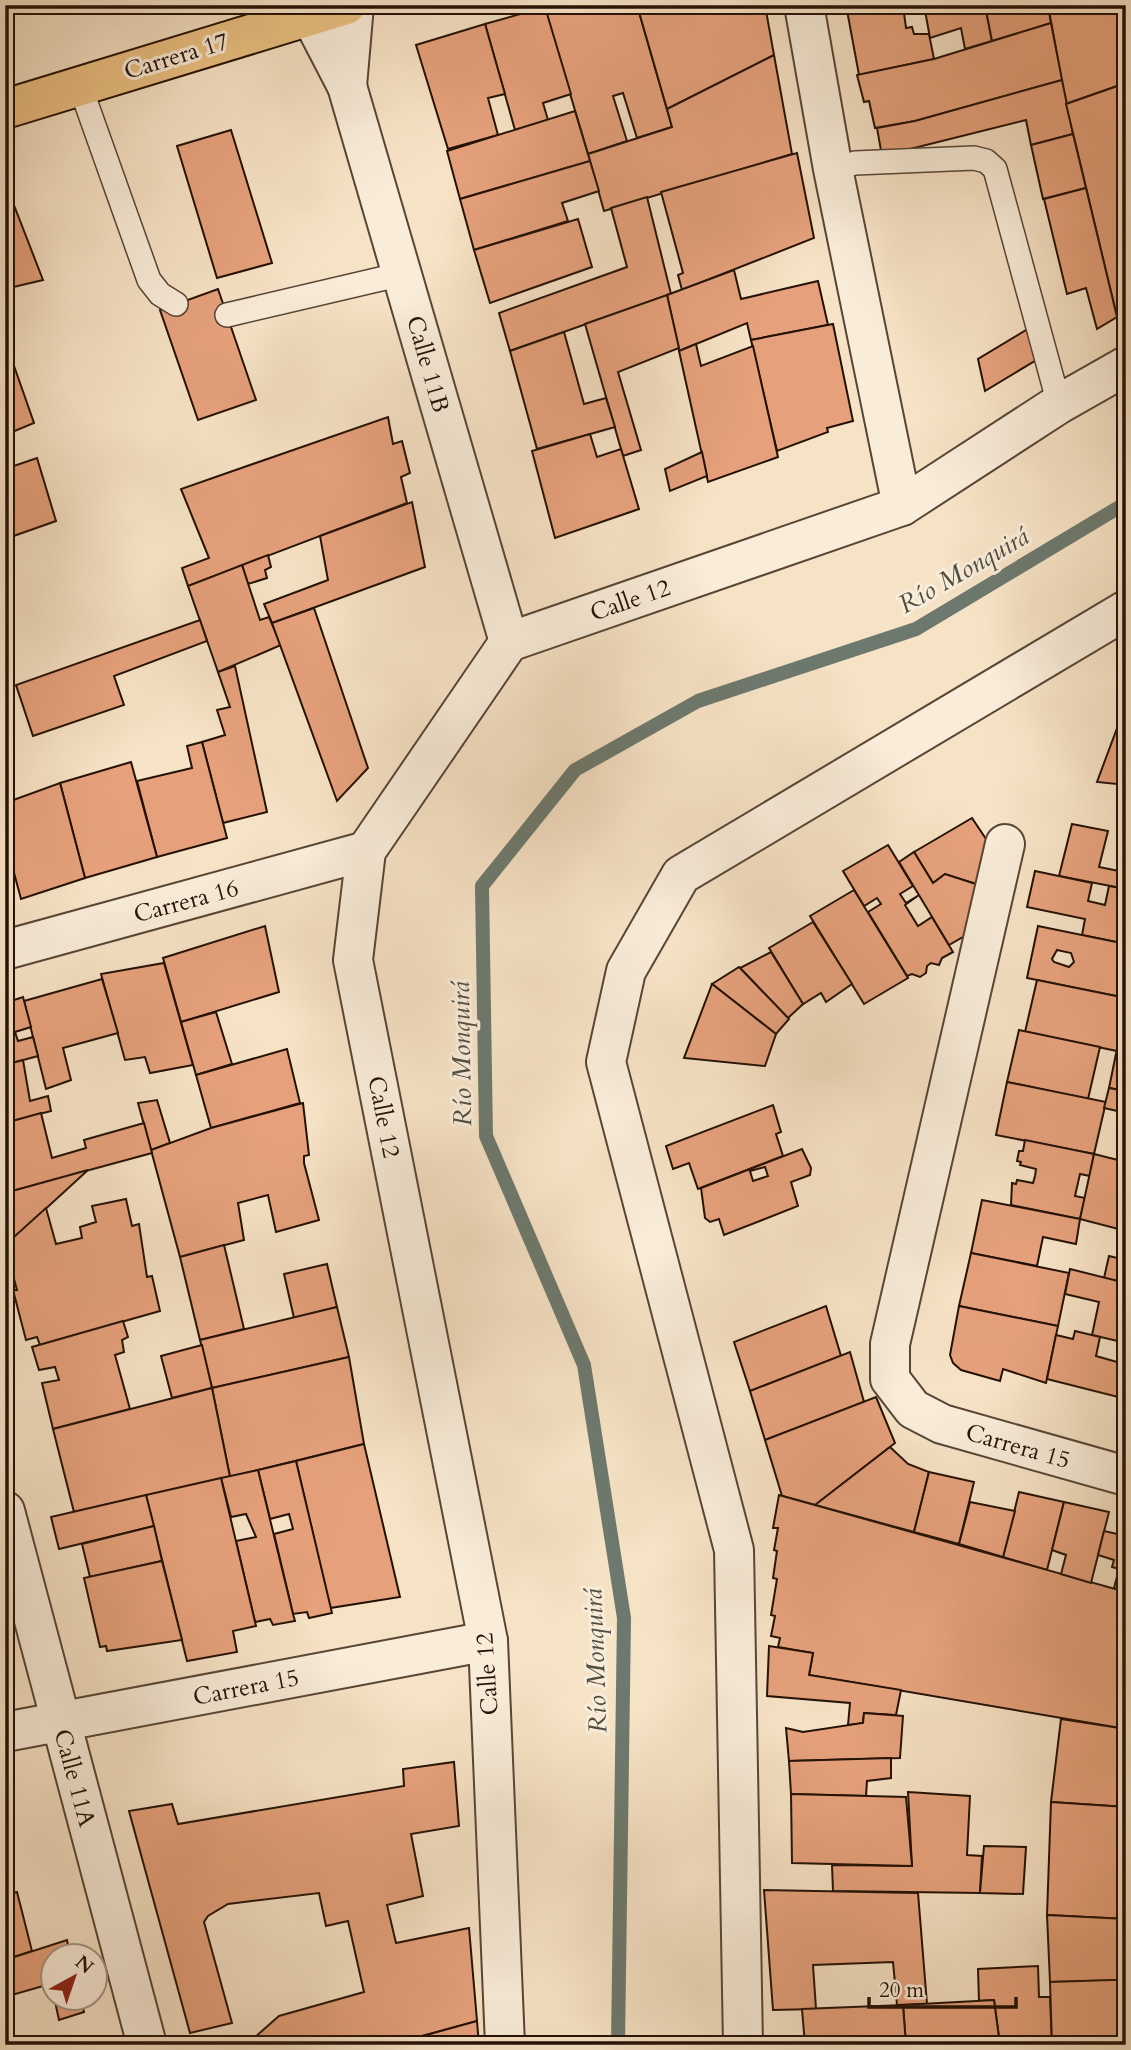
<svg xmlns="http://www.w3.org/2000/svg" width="1131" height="2050" font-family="Cardo,serif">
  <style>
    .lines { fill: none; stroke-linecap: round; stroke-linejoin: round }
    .stream { stroke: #6d796e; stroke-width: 14 }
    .building { fill: #e6a17c; stroke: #241106; stroke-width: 2; fill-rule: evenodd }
    .service-casing { stroke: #584536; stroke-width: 26 }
    .minor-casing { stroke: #584536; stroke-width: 42 }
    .tertiary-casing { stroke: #584536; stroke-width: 42 }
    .primary-casing { stroke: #241106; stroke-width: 42 }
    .service { stroke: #f9ecd9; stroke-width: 23 }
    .minor { stroke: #f9ecd9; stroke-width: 38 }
    .tertiary { stroke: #f9ecd9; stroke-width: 38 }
    .primary { stroke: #ebc182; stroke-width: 38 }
    .labels { text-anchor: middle; stroke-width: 6; stroke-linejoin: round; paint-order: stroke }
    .street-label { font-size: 24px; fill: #241106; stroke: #f9ecd9 }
    .water-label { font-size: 26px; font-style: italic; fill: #4e4e43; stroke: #f9ecd9 }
  </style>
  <rect width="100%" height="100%" fill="#f6e2c5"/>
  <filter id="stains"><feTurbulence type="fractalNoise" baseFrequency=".00286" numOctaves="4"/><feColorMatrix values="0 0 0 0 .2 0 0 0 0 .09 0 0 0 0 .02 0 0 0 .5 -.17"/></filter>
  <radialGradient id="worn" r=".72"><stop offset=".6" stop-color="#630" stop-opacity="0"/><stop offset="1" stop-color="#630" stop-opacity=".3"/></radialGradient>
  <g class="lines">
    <path class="stream" d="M618,2045L624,1618L584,1365L486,1136L482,886L575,770L698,701L916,629L1126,503"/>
  </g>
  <g class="building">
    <path d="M551,5H637L672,127L637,138L623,93L613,96L627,141L588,154L546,13L545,7Z"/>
    <path d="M637,5H765L774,55L667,109Z"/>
    <path d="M846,5H924V8L904,13L906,28L912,27L914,34H929L934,59L859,75Z"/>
    <path d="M924,5H985L992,41L965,49L961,28L930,38Z"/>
    <path d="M985,5H1048L1051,23L992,41Z"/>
    <path d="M1048,5H1123L1126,83L1066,104Z"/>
    <path d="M545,7L571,94L543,103L548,120L515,130L485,24Z"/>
    <path d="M1051,23L1062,80L915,121L875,128L869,101L864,102L857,75L934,59Z"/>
    <path d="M485,24L505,94L488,98L498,135L448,149L416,45Z"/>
    <path d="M774,55L792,154L604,211L588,154L672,127L667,109Z"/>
    <path d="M1062,80L1073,134L1031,145L1026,120L882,156L877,128L915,121Z"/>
    <path d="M1126,83V310L1117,317L1066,104Z"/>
    <path d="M575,111L590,161L460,199L447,151Z"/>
    <path d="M231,130L272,263L217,278L177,146Z"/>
    <path d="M1073,134L1086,188L1043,199L1031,145Z"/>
    <path d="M797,153L814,238L682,290L678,275L683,273L661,192Z"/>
    <path d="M590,161L599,191L562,203L568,221L474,250L460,199Z"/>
    <path d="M5,182L43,280L5,289Z"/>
    <path d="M1086,188L1117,317L1097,329L1086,288L1067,294L1044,199Z"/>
    <path d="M647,197L671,294L510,351L499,313L627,267L611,208Z"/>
    <path d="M578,219L592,267L490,303L474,250Z"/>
    <path d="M734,270L741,299L818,281L828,325L751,340L747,323L679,351L667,295Z"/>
    <path d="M218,289L256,400L198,420L160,310Z"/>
    <path d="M667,295L679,348L618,372L641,450L623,456L585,324Z"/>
    <path d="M833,324L853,421L827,428L828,432L777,451L751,340Z"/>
    <path d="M1031,327L1038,359L985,391L978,359Z"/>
    <path d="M564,332L584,404L606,398L615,427L537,449L510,351Z"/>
    <path d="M696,344L701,366L753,346L778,457L708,482L679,351Z"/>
    <path d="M13,363L34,423L5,435V366Z"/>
    <path d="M388,417L393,444L402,441L410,473L401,477L407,503L188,586L182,568L209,558L181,489Z"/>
    <path d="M590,434L597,457L621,449L639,509L555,538L532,451Z"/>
    <path d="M702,452L707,476L670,491L665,469Z"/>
    <path d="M37,458L56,521L5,539V469Z"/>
    <path d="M412,502L425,567L272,623L264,604L328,580L320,536Z"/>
    <path d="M268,555L271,567L265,570L267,578L248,584L242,565Z"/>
    <path d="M242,565L260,620L269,617L281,645L218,672L188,586Z"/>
    <path d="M314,608L368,768L337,801L272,623Z"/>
    <path d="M200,620L207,641L114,676L124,705L33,736L16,685Z"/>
    <path d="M235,666L267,812L223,823L202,742L225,735L217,710L230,707L218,672Z"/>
    <path d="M1124,690L1126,785L1097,782L1123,712Z"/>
    <path d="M202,742L227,838L157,857L137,781L192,768L187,746Z"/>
    <path d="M131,762L157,857L85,878L60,783Z"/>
    <path d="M60,783L85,878L21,899L5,839V803Z"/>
    <path d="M972,818L988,842L979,885L945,874L933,883L914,852Z"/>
    <path d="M1072,824L1108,831L1099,867L1119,871L1126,842V889L1059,876Z"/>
    <path d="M5,839L15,879L5,882Z"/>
    <path d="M888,845L913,886L900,894L906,903L919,895L905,905L918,926L932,917L953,952L942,958L939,965L931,963L927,966L926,973L920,977L912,974L907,976L868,912L881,904L877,898L864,906L843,871Z"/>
    <path d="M914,852L933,883L945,874L979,885L968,934L949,945L899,862Z"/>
    <path d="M1035,871L1092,883L1088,901L1105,905L1109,886L1126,889V944L1082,935L1085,919L1027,907Z"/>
    <path d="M854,890L908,978L864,1004L810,916Z"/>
    <path d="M813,922L852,984L826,1002L821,993L803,1004L769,948Z"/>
    <path d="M265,926L279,992L181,1022L163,958Z"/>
    <path d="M1038,926L1126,944V998L1027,978ZM1057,950L1071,953L1074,962L1069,967L1054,962L1052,959Z"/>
    <path d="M771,952L803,1004L788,1018L740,968Z"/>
    <path d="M164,963L193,1065L150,1073L145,1057L125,1060L101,974Z"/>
    <path d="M739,967L789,1019L776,1034L712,984Z"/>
    <path d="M102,979L118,1033L63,1048L71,1080L46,1089L24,1001Z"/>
    <path d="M1037,980L1126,998L1117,1051L1025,1032Z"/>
    <path d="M712,984L776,1034L765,1066L684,1058Z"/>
    <path d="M23,997L31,1027L15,1032L18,1041L33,1037L38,1056L5,1065V1003Z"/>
    <path d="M1126,1011V1046L1118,1044Z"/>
    <path d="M216,1012L232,1064L196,1075L181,1022Z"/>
    <path d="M1019,1030L1100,1047L1088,1099L1007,1082Z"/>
    <path d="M1118,1044L1126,1046V1091L1109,1088Z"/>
    <path d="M287,1049L300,1103L211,1128L196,1075Z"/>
    <path d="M23,1060L30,1101L48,1096L51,1111L5,1123V1065Z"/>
    <path d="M1007,1082L1106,1102L1094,1154L996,1135Z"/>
    <path d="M1109,1088L1126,1091V1113L1104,1108Z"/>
    <path d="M157,1100L170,1143L151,1150L138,1103Z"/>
    <path d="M303,1103L309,1155L304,1156V1163L319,1220L276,1232L268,1195L238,1203L244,1240L180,1257L151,1150L211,1128Z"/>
    <path d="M773,1105L781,1132L776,1134L783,1156L698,1189L689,1163L673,1169L666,1146Z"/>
    <path d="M41,1113L52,1158L86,1148L84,1140L144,1123L152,1153L5,1193V1123Z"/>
    <path d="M1025,1140L1094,1154L1090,1176L1080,1174L1075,1196L1085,1198L1080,1219L1011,1205L1012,1183L1016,1184L1017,1180L1033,1183L1035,1176L1036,1169L1020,1165L1021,1162L1017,1161L1019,1151H1023Z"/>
    <path d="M802,1149L811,1168L810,1175L791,1182L798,1206L724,1235L719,1219L710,1222L705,1218L701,1188ZM765,1167L768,1176L753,1181L750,1171Z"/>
    <path d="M1094,1154L1126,1162V1231L1080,1219Z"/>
    <path d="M88,1170L16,1236L5,1245V1193Z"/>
    <path d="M126,1199L132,1226L139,1224L147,1277L152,1276L160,1311L40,1345L37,1337L26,1340L13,1290H17L5,1245L46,1208L56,1244L82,1238L80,1227L96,1222L92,1206Z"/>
    <path d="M982,1200L1080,1219L1076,1244L1043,1237L1037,1266L971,1253Z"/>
    <path d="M224,1245L244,1329L200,1340L180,1257Z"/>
    <path d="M971,1253L1069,1273L1058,1326L959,1306Z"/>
    <path d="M1109,1256L1126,1260V1283L1104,1278Z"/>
    <path d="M327,1264L337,1307L294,1318L284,1274Z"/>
    <path d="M1070,1269L1126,1283V1343L1092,1335L1099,1302L1065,1294Z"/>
    <path d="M826,1306L841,1356L750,1391L734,1342Z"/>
    <path d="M959,1306L1058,1326L1046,1383L1003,1369L1000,1381L961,1370L953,1363L950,1355Z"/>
    <path d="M337,1307L349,1357L212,1388L200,1340Z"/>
    <path d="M123,1321L128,1337L122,1340L124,1352L115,1355L130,1409L53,1429L42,1383L59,1380L55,1367L39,1370L32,1347Z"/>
    <path d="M1075,1331L1100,1337L1096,1356L1117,1362L1121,1342L1126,1343V1399L1047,1379L1056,1335L1073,1339Z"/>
    <path d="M202,1345L212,1388L172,1398L161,1356Z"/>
    <path d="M850,1352L864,1402L765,1440L750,1391Z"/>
    <path d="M349,1357L364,1444L230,1477L212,1388Z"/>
    <path d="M212,1388L230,1477L74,1512L53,1429Z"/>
    <path d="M876,1397L895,1443L815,1505L782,1496L765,1440Z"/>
    <path d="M364,1444L400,1597L330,1608L296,1461Z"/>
    <path d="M890,1447L908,1464L929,1472L914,1532L815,1505Z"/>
    <path d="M296,1461L332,1613L309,1618L307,1612L293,1614L274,1534L293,1529L289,1514L270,1519L258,1470Z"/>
    <path d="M258,1470L293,1614L295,1621L273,1625L270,1619L255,1622L236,1541L256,1537L246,1514L231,1517L221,1478Z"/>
    <path d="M929,1472L974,1482L959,1544L914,1532Z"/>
    <path d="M221,1478L256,1626L233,1631L237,1652L187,1661L146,1495Z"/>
    <path d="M1019,1492L1064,1502L1047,1570L1003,1557Z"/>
    <path d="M146,1495L154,1526L59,1549L51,1517Z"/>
    <path d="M779,1495L1126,1592V1729L809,1675L813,1653L778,1647L780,1638L771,1636L775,1616L771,1615L777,1579L773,1578L777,1551L774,1550L778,1528H773Z"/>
    <path d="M970,1502L1015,1511L1003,1557L959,1544Z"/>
    <path d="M1064,1502L1109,1512L1091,1583L1061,1574L1066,1555L1052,1550Z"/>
    <path d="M154,1526L162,1561L90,1577L82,1544Z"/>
    <path d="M1104,1531L1126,1536V1592L1114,1588L1119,1569L1112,1567L1114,1560L1098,1555Z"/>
    <path d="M162,1561L182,1640L107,1651L106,1646L100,1647L84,1578Z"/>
    <path d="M769,1646L813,1653L809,1675L901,1690L896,1715L864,1713L863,1723L848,1725L850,1703L767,1696Z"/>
    <path d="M864,1713L903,1716L900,1758L789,1761L786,1728L803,1732L863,1723Z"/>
    <path d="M1061,1719L1126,1729V1807L1051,1802Z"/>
    <path d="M891,1758V1778L867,1781L866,1796L791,1794L789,1761Z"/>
    <path d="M454,1762L459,1826L411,1834L423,1896L387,1905L396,1943L469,1928L477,2021L389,2045H328L326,2037L299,2045H246L279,2016L364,1992L348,1921L326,1926L319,1893L228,1904L208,1916L204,1922L232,2023L190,2033L129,1811L172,1804L178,1824L404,1786L403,1769Z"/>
    <path d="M908,1792L970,1796L967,1855L982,1856L980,1893L833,1891L832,1865L912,1866Z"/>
    <path d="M791,1794L906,1797L912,1866L792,1863Z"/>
    <path d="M1051,1802L1126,1807V1919L1047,1915Z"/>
    <path d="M984,1846L1026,1847L1023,1894L980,1893Z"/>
    <path d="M764,1890L918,1893L927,2004L897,2005L893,1962L813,1965L816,2009L773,2010Z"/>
    <path d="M17,1892L32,1951L5,1960V1895Z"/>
    <path d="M1047,1915L1126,1919V1980L1050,1982Z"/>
    <path d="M67,1940L70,1955H52V1993L50,1984L5,1997V1960Z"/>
    <path d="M1038,1966L1039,1997H1050L1052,2045H1000L994,2000L979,2001L978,1969Z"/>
    <path d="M1112,1980H1126V2044L1052,2045L1050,1982Z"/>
    <path d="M54,1997H80L84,2012L59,2020Z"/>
    <path d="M994,2000L1000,2045H906L903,2005Z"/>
    <path d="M903,2005L906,2045H805L802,2009Z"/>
    <path d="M477,2021L479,2045H390Z"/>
  </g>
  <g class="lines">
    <g class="service-casing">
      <g id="service">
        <path d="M80,86L149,280L160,294L176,304"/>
        <path d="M833,169L855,163L974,158L986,161L995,169L1059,404"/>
        <path d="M227,315L402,274"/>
      </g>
    </g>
    <g class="minor-casing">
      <g id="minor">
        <path d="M804,5L833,169L902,506"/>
        <path d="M1005,844L890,1344V1379L913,1409L942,1424L1126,1476"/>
        <path d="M5,950L366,851"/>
        <path d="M5,1511L147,2045"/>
        <path d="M5,1732L488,1641"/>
      </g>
    </g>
    <g class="tertiary-casing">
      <g id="tertiary">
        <path d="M305,5L347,86L509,642"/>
        <path d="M347,86L354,5"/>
        <path d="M505,2045L488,1641L353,960L366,851L509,642L902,506L1059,404L1126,366"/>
        <path d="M743,2045L734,1550L606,1062L626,971L681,875L1126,610"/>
      </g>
    </g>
    <g class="primary-casing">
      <path id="primary" d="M5,109L346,5"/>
    </g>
    <use href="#service" class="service"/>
    <use href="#minor" class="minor"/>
    <use href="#tertiary" class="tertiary"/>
    <use href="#primary" class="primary"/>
  </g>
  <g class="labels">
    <g class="street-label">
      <text transform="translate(176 56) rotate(-17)" y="8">Carrera 17</text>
      <text transform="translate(428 364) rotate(74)" y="8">Calle 11B</text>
      <text transform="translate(630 600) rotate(-19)" y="8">Calle 12</text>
      <text transform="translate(186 901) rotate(-15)" y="8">Carrera 16</text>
      <text transform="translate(384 1117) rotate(79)" y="8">Calle 12</text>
      <text transform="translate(1018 1446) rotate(16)" y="8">Carrera 15</text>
      <text transform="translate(487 1674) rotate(-94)" y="8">Calle 12</text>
      <text transform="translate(246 1687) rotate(-11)" y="8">Carrera 15</text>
      <text transform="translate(75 1778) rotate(75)" y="8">Calle 11A</text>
    </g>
    <g class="water-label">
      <text transform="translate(963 570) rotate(-30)" y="9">Río Monquirá</text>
      <text transform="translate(461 1054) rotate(-91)" y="9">Río Monquirá</text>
      <text transform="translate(595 1661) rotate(-92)" y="9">Río Monquirá</text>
    </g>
  </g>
  <rect width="1131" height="2050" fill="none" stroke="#f6e2c5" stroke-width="28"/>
  <rect x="7" y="7" width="1117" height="2036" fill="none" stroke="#241106" stroke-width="3.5"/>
  <rect x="14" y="14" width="1103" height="2022" fill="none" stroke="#241106" stroke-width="2"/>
  <g transform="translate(74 1977) rotate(40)"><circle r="33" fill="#f9ecd9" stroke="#a49485" stroke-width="2"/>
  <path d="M0-5L12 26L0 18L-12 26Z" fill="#8f2418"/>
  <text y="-10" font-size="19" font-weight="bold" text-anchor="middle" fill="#241106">N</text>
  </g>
  <path d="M869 1997v10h147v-10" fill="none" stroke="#241106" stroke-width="3.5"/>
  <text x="879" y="1997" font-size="21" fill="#241106" stroke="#f9ecd9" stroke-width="5" paint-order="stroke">20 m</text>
  <rect width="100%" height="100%" filter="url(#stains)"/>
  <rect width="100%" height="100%" fill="url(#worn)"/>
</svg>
